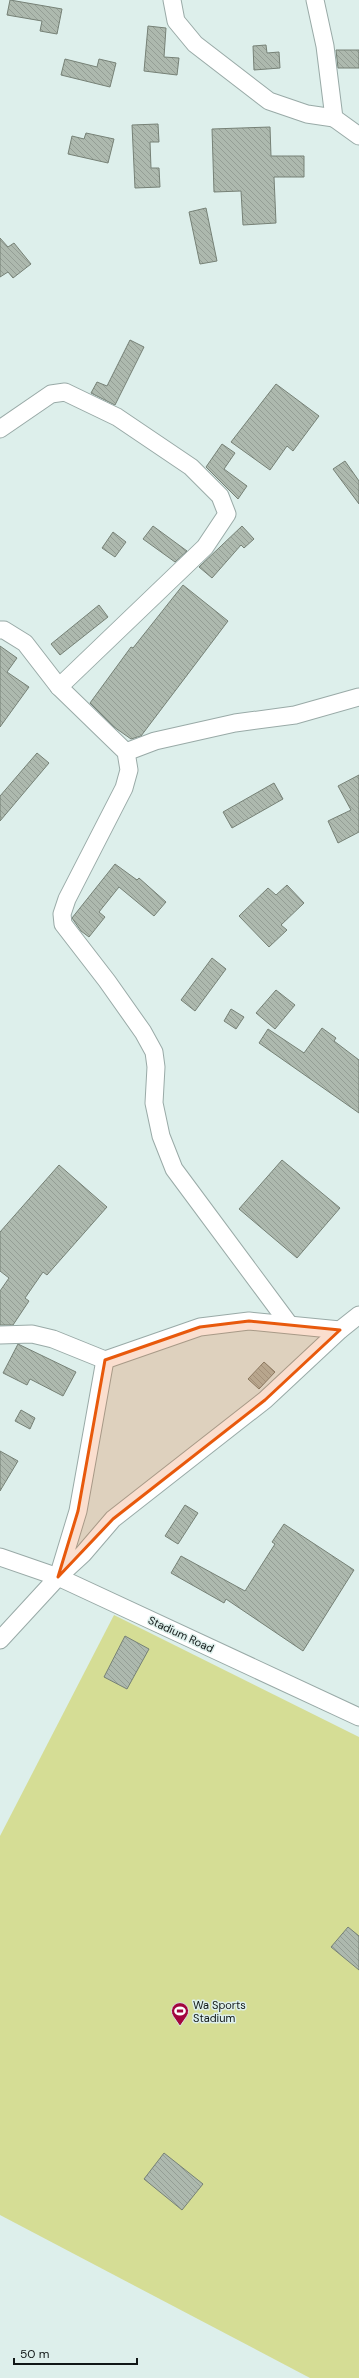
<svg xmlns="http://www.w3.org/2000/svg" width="359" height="2378" font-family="'DM Sans',sans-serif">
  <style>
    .garden { fill: #d5dd95 }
    .building { fill: url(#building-back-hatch); stroke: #768176 }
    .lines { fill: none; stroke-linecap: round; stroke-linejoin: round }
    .minor-casing { stroke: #99aaa7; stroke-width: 19 }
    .minor { stroke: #fff; stroke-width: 17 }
    .marked { fill: #e8590c; fill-opacity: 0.2; stroke: #e8590c; stroke-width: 3; stroke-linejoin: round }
    .labels { text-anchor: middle; stroke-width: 3; stroke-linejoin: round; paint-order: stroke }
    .street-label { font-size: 11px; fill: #101716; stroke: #ddefeb }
    .poi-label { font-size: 11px; fill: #101716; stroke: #ddefeb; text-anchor: start }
  </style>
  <defs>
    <pattern id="building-back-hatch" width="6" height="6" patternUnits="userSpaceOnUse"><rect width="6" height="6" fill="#adb9ae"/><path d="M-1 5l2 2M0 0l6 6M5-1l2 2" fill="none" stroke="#949e95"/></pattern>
  </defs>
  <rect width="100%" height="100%" fill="#ddefeb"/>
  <path class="garden" d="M114,1615L359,1737V2378H310L0,2215V1836Z"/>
  <g class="building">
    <path d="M10,0L62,9L57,34L40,31L42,21L7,15Z"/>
    <path d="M148,26L166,28L164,57L179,58L177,75L144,71Z"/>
    <path d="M266,45L267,53L279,52L280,68L254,70L253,46Z"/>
    <path d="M336,50H359V68H338Z"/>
    <path d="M65,59L97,67L99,59L116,63L110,87L61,75Z"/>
    <path d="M158,124L159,142H150L151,168H159L160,187L135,188L132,125Z"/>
    <path d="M270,127L271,156H304V177H274L276,223L243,225L241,191L214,192L212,129Z"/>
    <path d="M86,133L114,139L108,163L68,154L72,136L84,139Z"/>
    <path d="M206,208L217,261L200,264L189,212Z"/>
    <path d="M0,238L8,247L14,243L31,264L13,278L8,272L0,277Z"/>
    <path d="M130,340L144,347L115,405L91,393L97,382L107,386Z"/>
    <path d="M276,384L319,416L293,451L287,446L270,470L231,442Z"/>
    <path d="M222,444L235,453L224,469L247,486L238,499L206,467Z"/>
    <path d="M345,461L359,481V504L333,469Z"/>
    <path d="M153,526L187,551L175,562L143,539Z"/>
    <path d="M242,526L254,539L244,548L241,545L212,578L199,567Z"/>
    <path d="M113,532L126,542L115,557L102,548Z"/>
    <path d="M183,585L228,621L141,736L131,739L114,727L90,703L131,647L133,648Z"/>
    <path d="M99,605L108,617L60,655L51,644Z"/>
    <path d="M0,646L17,658L7,672L29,687L0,727Z"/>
    <path d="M37,753L49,763L0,821V796Z"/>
    <path d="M359,775V832L338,843L328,821L351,810L338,786Z"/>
    <path d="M274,783L283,799L232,828L223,812Z"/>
    <path d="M115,864L137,880L139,878L166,902L154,916L119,887L99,912L105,917L89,937L81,931L72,918Z"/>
    <path d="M287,885L304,903L281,925L287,930L269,947L239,916L268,888L276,895Z"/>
    <path d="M212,958L226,969L195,1011L181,1000Z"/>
    <path d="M276,990L295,1005L275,1029L256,1013Z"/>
    <path d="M231,1009L244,1017L236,1029L224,1021Z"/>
    <path d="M322,1028L336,1038L334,1041L359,1060V1113L259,1043L268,1029L304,1053Z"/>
    <path d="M282,1160L340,1208L297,1258L239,1209Z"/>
    <path d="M59,1165L107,1207L47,1275L43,1272L25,1298L29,1301L13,1325H0V1291L9,1278L0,1271V1232Z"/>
    <path d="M18,1344L76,1372L63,1396L30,1379L27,1385L3,1373Z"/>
    <path d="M264,1362L275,1372L259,1389L248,1379Z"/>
    <path d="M21,1410L35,1418L30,1429L15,1421Z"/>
    <path d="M0,1451L18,1461L0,1491Z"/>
    <path d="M185,1505L198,1513L178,1544L165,1536Z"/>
    <path d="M284,1524L354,1570L303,1651L226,1599L224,1603L171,1573L181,1556L245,1591L275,1544L272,1542Z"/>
    <path d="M125,1636L149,1649L127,1689L104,1677Z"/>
    <path d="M348,1927L359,1936V1970L331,1947Z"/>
    <path d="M164,2153L203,2184L182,2210L144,2179Z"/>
  </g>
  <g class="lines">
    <g class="minor-casing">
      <g id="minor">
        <path d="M172,0L176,21L195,44L269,101L307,114L334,118"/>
        <path d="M315,0L325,46L334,118L359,136"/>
        <path d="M0,429L51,394L65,392L117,417L191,467L220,496L227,514L205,547L59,687"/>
        <path d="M0,630H4L25,643L59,687L126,752L129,770L124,788L67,899L62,914L63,924L107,981L143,1032L154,1052L156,1067L154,1103L161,1136L174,1169L289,1324"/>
        <path d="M126,752L155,741L235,723L295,715L359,697"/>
        <path d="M0,1335L32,1334L53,1339L105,1360L200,1327L249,1321L340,1330"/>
        <path d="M0,1557L58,1577L359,1717"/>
        <path d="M58,1577L78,1511L105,1360"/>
        <path d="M0,1640L58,1577L83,1554L113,1519L265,1400L340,1330L359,1315"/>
      </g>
    </g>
    <use href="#minor" class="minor"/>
  </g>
  <path class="marked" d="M249,1321L340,1330L265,1400L113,1519L58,1577L78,1511L105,1360L200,1327Z"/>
  <defs>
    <g id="stadium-pin" transform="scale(0.9)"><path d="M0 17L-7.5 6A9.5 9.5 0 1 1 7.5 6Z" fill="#a3063e" stroke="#ddefeb"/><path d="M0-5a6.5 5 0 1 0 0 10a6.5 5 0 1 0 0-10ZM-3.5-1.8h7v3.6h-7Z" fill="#fff"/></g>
  </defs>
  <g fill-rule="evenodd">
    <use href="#stadium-pin" x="180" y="2011"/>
  </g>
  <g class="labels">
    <g class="street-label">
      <text transform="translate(181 1634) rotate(25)" y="4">Stadium Road</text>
    </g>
    <g class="poi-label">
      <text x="193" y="2009">Wa Sports<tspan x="193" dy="13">Stadium</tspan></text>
    </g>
  </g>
  <path d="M14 2358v6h123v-6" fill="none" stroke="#101716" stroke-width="2"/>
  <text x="20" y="2358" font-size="12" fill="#101716" stroke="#ddefeb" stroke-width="3" paint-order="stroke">50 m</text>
</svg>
